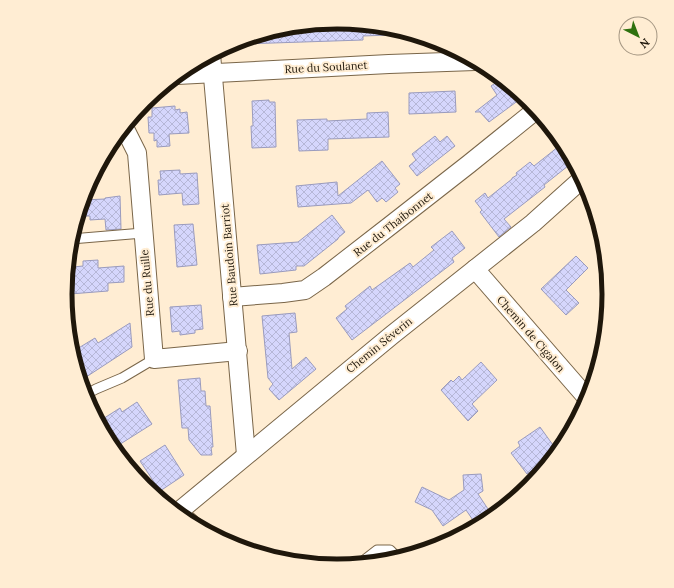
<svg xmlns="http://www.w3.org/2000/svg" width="674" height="588" font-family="Lora,serif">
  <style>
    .building { fill: url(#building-cross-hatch); stroke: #9a9bbd }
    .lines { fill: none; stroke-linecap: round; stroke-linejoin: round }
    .lane-casing { stroke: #7a6649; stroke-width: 11 }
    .street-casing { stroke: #7a6649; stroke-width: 20 }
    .lane { stroke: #fff; stroke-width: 9 }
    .street { stroke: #fff; stroke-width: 18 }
    .labels { text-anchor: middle; stroke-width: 4; stroke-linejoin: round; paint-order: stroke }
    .street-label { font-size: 11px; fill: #1f170b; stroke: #ffedd3 }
    .rim { fill: none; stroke: #1f170b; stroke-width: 5 }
  </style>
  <defs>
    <pattern id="building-cross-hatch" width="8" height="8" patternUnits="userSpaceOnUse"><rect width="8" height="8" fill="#d5d6fc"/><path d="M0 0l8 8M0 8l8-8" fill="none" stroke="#b6b7d7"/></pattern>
  </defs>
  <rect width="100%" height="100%" fill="#ffedd3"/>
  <g class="building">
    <path d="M337,22L390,27V35L363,36V40L243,44L242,40L284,27Z"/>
    <path d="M501,79L523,97L489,122L480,112H475L497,95L491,86Z"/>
    <path d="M455,91L456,112L409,114V93Z"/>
    <path d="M269,100V102H275L276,147L252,148L251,126H253L252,101Z"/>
    <path d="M175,106V110L180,109V113L187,112L189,133L169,134L170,146L157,147V140L154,141V133H149L148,117H152V108Z"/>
    <path d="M388,112L389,137L328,139V150L299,151L297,120L327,119V121L367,119V113Z"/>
    <path d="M435,136L440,142L447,136L455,146L417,176L409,166L416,160L412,154Z"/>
    <path d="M563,143L573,162L544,185L545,187L504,219L511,227L499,237L480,212L482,210L475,201L485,193L488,198L512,179V178L517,175L516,173L530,162L534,166Z"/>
    <path d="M382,161L400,184L395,188L398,192L386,202L382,198L377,202L368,190L351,203L298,207L296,186L337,182L338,196Z"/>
    <path d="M180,170V174L197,173L199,204L183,205L182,193L159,195L158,180H161L160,171Z"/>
    <path d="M120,196L121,229L106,230L105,219L90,220V216H78L83,200L105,199V198Z"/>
    <path d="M332,215L345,232L338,238V239L304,266H296V270L260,274L257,245L298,242Z"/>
    <path d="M193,224L197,265L177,267L174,225Z"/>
    <path d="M452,231L465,248L452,258L454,262L352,340L336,318L347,309L345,306L370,286L372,290L410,263L413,267L434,250L431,247Z"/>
    <path d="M576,256L588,268L566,290L579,303L566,315L541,289Z"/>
    <path d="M98,260V268L124,266V282L108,283V291L70,294L68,276H74L73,267L83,266V261Z"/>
    <path d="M201,305L203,329L195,330V333L180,335V331L172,332L170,307Z"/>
    <path d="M295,313L297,332L289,333L292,369L306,357L316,369L279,400L269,389L273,384L268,378L262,316Z"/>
    <path d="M130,323L132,347L80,381L72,352L95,338L98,343Z"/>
    <path d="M481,362L497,380L472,404L478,411L468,421L441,390L451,380L453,382L459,376L462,380Z"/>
    <path d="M200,378L201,391H205L206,406H210L213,447H211L212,455H201L189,440L188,428H182L178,380Z"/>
    <path d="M137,402L152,424L114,448L111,445L98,422L120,408L122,412Z"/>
    <path d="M540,427L558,452L527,474L511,453L520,446L518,442Z"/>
    <path d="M165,445L184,475L160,491L140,461Z"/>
    <path d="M481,474L483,491L478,494L492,515L477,526L466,510L443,526L432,510L415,502L422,487L449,500L464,490L463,475Z"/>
  </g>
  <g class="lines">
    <g class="lane-casing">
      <g id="lane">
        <path d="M71,239L143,233"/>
        <path d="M85,395L96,389L122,378L154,359"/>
        <path d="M181,509L206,531"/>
        <path d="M359,564L377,550H390L398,558"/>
      </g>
    </g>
    <g class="street-casing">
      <g id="street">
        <path d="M211,54L246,455"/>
        <path d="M177,75L389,64L475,61"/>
        <path d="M124,127L137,153L154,359L238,351"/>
        <path d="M475,269L588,399"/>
        <path d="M232,297L283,293L305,290L324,277L391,225L469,164L536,110"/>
        <path d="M177,513L392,335L533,223L582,179"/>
      </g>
    </g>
    <use href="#lane" class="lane"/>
    <use href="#street" class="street"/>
  </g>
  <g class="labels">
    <g class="street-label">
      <text transform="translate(326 67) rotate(-3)" y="4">Rue du Soulanet</text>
      <text transform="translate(393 224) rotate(-38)" y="4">Rue du Thaibonnet</text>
      <text transform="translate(229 255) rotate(-95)" y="4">Rue Baudoin Barriot</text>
      <text transform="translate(147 283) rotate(-95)" y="4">Rue du Ruille</text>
      <text transform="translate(531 334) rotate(49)" y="4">Chemin de Cigalon</text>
      <text transform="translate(379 345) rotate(-39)" y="4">Chemin Séverin</text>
    </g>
  </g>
  <path d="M0 0H674V588H0ZM72 294a265 265 0 1 1 530 0a265 265 0 1 1-530 0Z" fill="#ffedd3" fill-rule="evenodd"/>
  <path class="rim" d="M72 294a265 265 0 1 1 530 0a265 265 0 1 1-530 0Z"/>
  <g transform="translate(638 36) rotate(138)"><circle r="19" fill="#ffedd3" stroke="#a59783"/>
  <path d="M0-3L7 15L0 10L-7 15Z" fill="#2e710e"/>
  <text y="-6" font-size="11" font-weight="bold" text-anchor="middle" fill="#1f170b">N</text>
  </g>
</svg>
